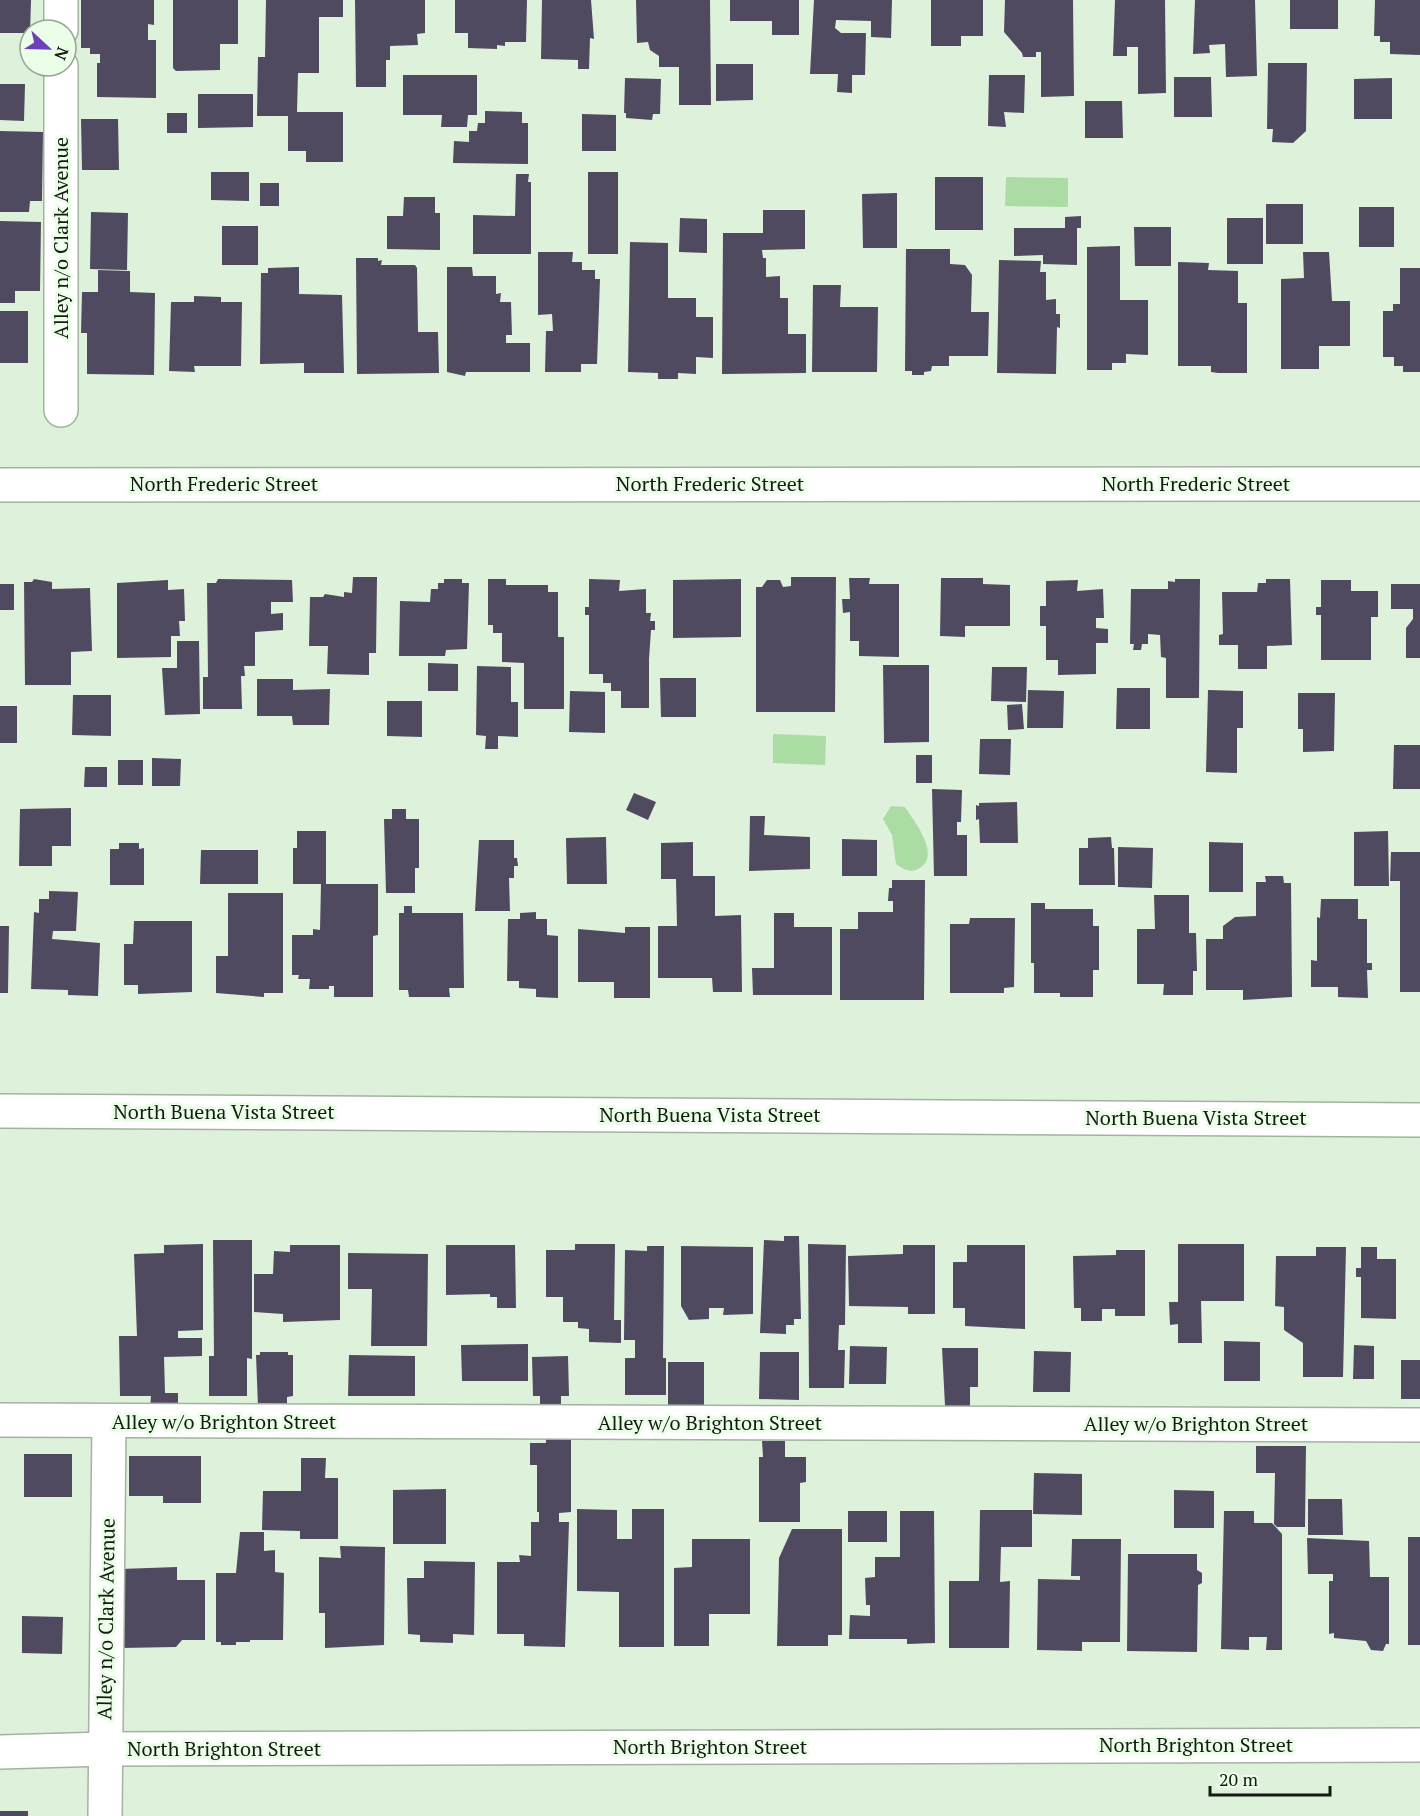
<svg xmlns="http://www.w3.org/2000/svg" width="1420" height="1816" font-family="'PT Serif',serif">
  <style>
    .water { fill: #aadca4 }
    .building { fill: #504a60 }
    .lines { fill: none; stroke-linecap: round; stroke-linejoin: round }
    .minor-casing { stroke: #a2b49f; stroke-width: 36 }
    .major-casing { stroke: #a2b49f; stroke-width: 36 }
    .minor { stroke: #fff; stroke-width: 33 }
    .major { stroke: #fff; stroke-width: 33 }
    .labels { text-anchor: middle; stroke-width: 6; stroke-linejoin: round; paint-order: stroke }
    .street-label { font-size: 20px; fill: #141b13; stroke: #ebffe8 }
  </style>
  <rect width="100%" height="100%" fill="#def1db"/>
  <g class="water">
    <path d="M1006,177L1068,178V207L1005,206Z"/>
    <path d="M773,734L826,736L825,765L773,763Z"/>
    <path d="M891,806L905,807C914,821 943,857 918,869C910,873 903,869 896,864L892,835L883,819Z"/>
  </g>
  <g class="building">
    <path d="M0,0H31L30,33H0Z"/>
    <path d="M81,0H154V25L148,24V40H156V98L97,97V63H100V54H90V48H81Z"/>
    <path d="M173,0H238V44H220V70L176,71L173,68Z"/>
    <path d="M266,0H343V17H319V73H298L297,112H343V162H306V151H288V116H257L258,57H265Z"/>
    <path d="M355,0H425V33L417,34L418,45L390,46V60H386V87H356Z"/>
    <path d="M455,0H527L526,42H505V46L497,45V49L468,48V33H455Z"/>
    <path d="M542,0H591L594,39L590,38L589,69H578V60L541,59Z"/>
    <path d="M636,0H710L711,105H679V67H659V56L650,50L648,42L637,43Z"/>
    <path d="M730,0H799V35H772V21H730Z"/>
    <path d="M814,0H892L891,38L871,37V21L836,20L835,28L841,33H866L865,75H852V93L837,92L838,74H810Z"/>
    <path d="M931,0H983V36H961V46H931Z"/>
    <path d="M1005,0H1073L1074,96L1041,97V52H1036V57H1023L1022,53L1004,32Z"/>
    <path d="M1115,0H1165L1166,93L1138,94V47H1127V56H1113Z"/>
    <path d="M1195,0H1255L1257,76L1226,77L1225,44L1209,45L1210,53L1193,54Z"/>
    <rect x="1290" y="0" width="48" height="29"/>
    <path d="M1375,0H1420V55L1390,54V42H1380V36H1374Z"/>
    <path d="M1268,63H1307L1306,131L1293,143L1272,142L1273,129H1267Z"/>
    <path d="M716,64H753V100L716,101Z"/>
    <path d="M403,75H477V115H468L467,127H441L442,115H403Z"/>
    <path d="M989,75H1025L1024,113L1004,112L1006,127L988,126Z"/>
    <path d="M1174,77H1211L1212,117H1174Z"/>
    <path d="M625,78L661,79L660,114H653L652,120L626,118V113H624Z"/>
    <path d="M1392,78V119H1354V79Z"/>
    <path d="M0,84H25L24,121L0,120Z"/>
    <path d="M198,94H253V127L198,128Z"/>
    <path d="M1085,101H1122L1123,138H1085Z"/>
    <path d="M485,111L522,112V123H528V164L453,163L454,141L469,142V131H477L478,123H485Z"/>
    <rect x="167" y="113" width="20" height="20"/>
    <path d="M582,114L616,115V151H582Z"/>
    <path d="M81,119H118L119,170H82Z"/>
    <path d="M0,131L43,132L42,201H30L29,212H0Z"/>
    <path d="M211,172H249V201L211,200Z"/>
    <rect x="588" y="172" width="30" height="82"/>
    <path d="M516,174H529L528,182H531V254H473V215L515,216Z"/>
    <rect x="935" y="177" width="48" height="53"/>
    <rect x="260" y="183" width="19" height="23"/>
    <path d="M897,193V248H863L862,194Z"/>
    <path d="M404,197H435V213H440V250L387,249V216H403Z"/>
    <rect x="1266" y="204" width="37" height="40"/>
    <rect x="1359" y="207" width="35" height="40"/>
    <path d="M763,210H805V249L762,250L763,258H766V277L780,276V298H788V334H806V373L722,374L723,233H763Z"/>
    <path d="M91,212L128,213L127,270L90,269Z"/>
    <path d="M1081,216V228H1077V265L1043,264V255L1014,256V228H1065V217Z"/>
    <path d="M680,218L707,219V253L679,252Z"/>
    <rect x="1227" y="218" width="36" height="46"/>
    <path d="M0,221L41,222L40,291H15V303H0Z"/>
    <rect x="222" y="226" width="36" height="39"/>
    <path d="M1134,227H1171V266H1135Z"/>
    <path d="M630,242L668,243V298H696V317H713V358L696,357V374L678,373V379H658V373L628,372Z"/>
    <path d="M1120,246V300H1148V355L1126,354V363H1112V370H1087V247Z"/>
    <path d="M906,249H950V264L965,265L972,275L971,312H989L988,356H949V366H932L931,371L924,372V375H912V371H905Z"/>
    <path d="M538,252H573L572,262H582V270H595V279H600L597,364H581V372H545L546,331H553L552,314L538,315Z"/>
    <path d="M1303,252H1329L1332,301H1350V346H1319V369H1281V279L1304,278Z"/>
    <path d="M356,258H378V261L382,260L381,265H415L417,268L418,332H438L439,373L357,374Z"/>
    <path d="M999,260L1041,261L1040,272H1046V300L1056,299V314H1060V328L1057,327L1056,374L997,373Z"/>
    <path d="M1178,262L1209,263L1208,270L1238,271V303H1247V373H1218L1211,372V366H1178Z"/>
    <path d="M299,267V294L342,295L344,373H304V363L260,364L261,273H268V268Z"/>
    <path d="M447,267H472L473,276H496V294L501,293L500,302H511L512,335H506V343H530V372H466L465,376L447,372Z"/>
    <path d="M1400,268H1420V372H1403V366H1394V357H1383V311H1393V304H1400Z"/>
    <path d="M98,270L130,271V292L155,293L154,375L87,374V333H81L82,292H98Z"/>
    <path d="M813,285H841L840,307H878L877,372H812Z"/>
    <path d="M194,296L221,297V302H242L241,366H194L195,372L169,371L171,302H194Z"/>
    <rect x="0" y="311" width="28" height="52"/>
    <path d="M353,577H377L376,653H369V675L327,674L328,646H309L310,597H323L325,594L344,597V592L352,593Z"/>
    <path d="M791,577H836L835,712H756V587H762L767,580H780L783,587L791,586Z"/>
    <path d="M849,578H870L869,584H899V657L859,656V641H850V612L843,613L842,599H850Z"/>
    <path d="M941,578H983V584L1010,585V626H965V637L940,636Z"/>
    <path d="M34,579L52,582V589L90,588L92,651L71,652V685H25L24,582H32Z"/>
    <path d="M218,579L292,580L293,602H271V614L283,613V630L255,632V666H244L245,676H241L242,709H203V677H208L207,583H216Z"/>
    <path d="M444,579H462V583H469L467,649L446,650L445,656H399L400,601L430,602L431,589H438V583H444Z"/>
    <path d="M488,579H506V585H548V592H558V637H564V709H524V663L502,662V633H493V625H488Z"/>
    <path d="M589,579L620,580L619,591L646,589V613H651L650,621H655V630H651L649,659V708H621V691H611V683H603V674H589V615H585V607H589Z"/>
    <path d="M741,579V637L673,638V580Z"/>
    <path d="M1175,579H1200L1199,698H1166V658L1161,657L1160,635L1148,634V644H1142L1141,650H1133L1134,644H1130L1131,589H1168V581L1175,582Z"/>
    <path d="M1266,579H1290L1292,645L1267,646V669H1238V645H1219V635L1223,634L1222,592H1257L1258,583H1266Z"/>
    <path d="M168,580V590L184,589L185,621H179L180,636H171V657L117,658V583Z"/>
    <path d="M1078,580L1077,591L1103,589L1104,618H1096V628L1108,629V643H1096V674L1058,675V660H1046V626H1040V606H1046V581Z"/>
    <path d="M1321,580H1351V591H1378V617H1371V660H1321V615H1316V607H1321Z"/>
    <rect x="0" y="584" width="14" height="26"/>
    <path d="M1391,584H1420V658H1406V628L1413,619V609H1391Z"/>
    <path d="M177,641H199L200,714L165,715L162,668H177Z"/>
    <path d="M428,663L458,664V691H428Z"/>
    <path d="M883,665H929V742L884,743Z"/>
    <path d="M477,666L511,667V702H518V737L498,736V749H485L486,736L476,735Z"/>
    <path d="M992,667H1027L1026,702L991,701Z"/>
    <path d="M660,678H696V717H661Z"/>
    <path d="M257,679H293V690L330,689L329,725H293L292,716H257Z"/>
    <path d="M1117,688H1150V729H1116Z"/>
    <path d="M1028,690L1064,691L1063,728H1027Z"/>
    <path d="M1208,690L1243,691V728H1237V773L1206,772Z"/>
    <path d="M570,691L605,692V733L569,732Z"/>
    <path d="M1298,693H1335L1334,751L1303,752V729H1298Z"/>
    <path d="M73,695H111V736L72,735Z"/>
    <path d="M387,701H422V737L387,736Z"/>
    <path d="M1022,704L1024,729L1008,730L1007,705Z"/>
    <rect x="0" y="706" width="17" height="37"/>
    <path d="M980,739H1011L1010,775L979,774Z"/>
    <path d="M1394,745H1420V789H1393Z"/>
    <rect x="916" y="755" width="16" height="28"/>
    <path d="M152,758L181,759L180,786H152Z"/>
    <rect x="118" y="760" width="25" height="25"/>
    <path d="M85,767H107V787H84Z"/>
    <path d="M932,789L962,790L961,822H957V835H967V876H934Z"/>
    <path d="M634,793L656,802L648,820L626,810Z"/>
    <path d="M1017,802L1018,843H980L979,819L976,820V805L979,806V803Z"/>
    <path d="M71,808V846H52V866H19L20,809Z"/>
    <path d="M392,809H406V819H419V868H415V893H386L384,819H392Z"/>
    <path d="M750,816H765L764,835L810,837V869L749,871Z"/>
    <path d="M297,831H326V884H378V935L373,936V997H334V986H329V989H309L310,979H298L299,975H292V935H313V929L320,930L321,884H293V848H297Z"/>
    <path d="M1388,831L1389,886H1354V832Z"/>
    <path d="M606,837L607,884H567L566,838Z"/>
    <path d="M1111,837L1112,848H1114L1115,885H1079V848H1088V838Z"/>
    <path d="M842,839L877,840V876H842Z"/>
    <path d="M479,840H514V858H517L518,866H514V878H509L510,911H475Z"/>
    <path d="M693,842V876H715V916L741,915L742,992H713L712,978H658V926H677L676,879H661V843Z"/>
    <path d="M1209,842L1243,843V892H1209Z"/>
    <path d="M119,843H139V849L144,848V885H110V849H119Z"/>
    <path d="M1118,847L1153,848L1152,888L1118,887Z"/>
    <path d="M201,850H258V884H200Z"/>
    <path d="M1391,852H1420V992H1400V881H1390Z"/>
    <path d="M1265,876H1283L1284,883H1291L1292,997L1243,1000V990H1206V939H1223V926L1235,917L1256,916V882H1266Z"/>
    <path d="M892,880H925L924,1000H840V929H858V912H893V901H888L889,888H892Z"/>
    <path d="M49,891L78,892L76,931H53L52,939L100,943L98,996L68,995V990L31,989L34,912L39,913V899H49Z"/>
    <path d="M228,893H283V993H264V997L216,993V956H228Z"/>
    <path d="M1154,895H1189V933H1196L1197,971H1193V995H1163L1164,984H1137V929H1155Z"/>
    <path d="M1321,899H1358V919H1367V963H1372V970H1367L1368,998L1338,997V987H1311V960L1317,961V917L1320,918Z"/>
    <path d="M1031,903H1045V909H1093V926H1099V970H1093V997H1060V993H1034V963H1031Z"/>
    <path d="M404,906H412V913H463L464,988H449L450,997H409L408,990H399V913H404Z"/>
    <path d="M536,912V919H547V935L558,936V998L536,997V989L519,988V981H507L508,919H520V913Z"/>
    <path d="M774,913H794V927H832V995H753L752,968H774Z"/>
    <path d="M970,918H1015L1014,987L1004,988V993H950V924H969Z"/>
    <path d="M134,921H192V992L138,994V985H124V944H133Z"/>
    <path d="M0,926H9L8,993H0Z"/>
    <path d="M625,927H650V998H614V982H578V929L625,933Z"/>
    <path d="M784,1236H799L801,1319H794V1325H786V1334L760,1333L764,1240L784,1241Z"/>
    <path d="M213,1240H252V1359L247,1358V1396H209V1356H214Z"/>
    <path d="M203,1244V1330L178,1331V1338H202V1356L164,1357L165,1393H178V1407H150L151,1396H120L119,1336H137L134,1254L164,1253V1245Z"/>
    <path d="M575,1244H615L614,1320H621V1343L589,1342V1329L578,1328V1322H563V1297H546V1250H575Z"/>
    <path d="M808,1244L846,1245L845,1325H839L838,1350H845L844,1388H809Z"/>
    <path d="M1178,1244H1244V1301H1201L1202,1343H1178V1324L1170,1325L1169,1302H1178Z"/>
    <path d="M290,1245H340V1320L283,1322V1314L254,1312V1274H273L274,1251L290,1252Z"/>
    <path d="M446,1245H515L516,1308H497V1297H490V1294L446,1295Z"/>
    <path d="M903,1245H935V1314H908V1307L849,1306L848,1256L903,1254Z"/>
    <path d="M967,1245H1025V1329L965,1326V1308H953V1262H967Z"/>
    <path d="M647,1246H664L663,1358H666V1395H625V1358H635V1340H624L625,1250L647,1251Z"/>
    <path d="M681,1246L753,1247V1314L723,1315L724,1308H709V1319L689,1320L681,1306Z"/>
    <path d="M1316,1247H1346L1343,1377H1303V1343L1284,1330V1307L1275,1306L1276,1256H1316Z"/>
    <path d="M1361,1247H1377V1259H1396V1319L1361,1318V1277H1356V1268H1361Z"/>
    <path d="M1116,1250H1145V1316H1115V1309H1102V1321H1081V1308H1074L1073,1256L1116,1255Z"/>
    <path d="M348,1253L428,1254L427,1346H371L372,1289H348Z"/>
    <path d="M1224,1341L1260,1342V1381H1224Z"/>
    <path d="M528,1344V1381H462L461,1345Z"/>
    <path d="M1354,1345L1374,1346V1379H1353Z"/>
    <path d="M850,1346L887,1347L886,1384H849Z"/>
    <path d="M942,1348H978V1387H970V1406H945Z"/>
    <path d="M1034,1351L1071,1352L1070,1392H1033Z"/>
    <path d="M260,1352H288V1355H293V1396L287,1397V1407H258L256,1355H260Z"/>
    <path d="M760,1352H799V1400L759,1399Z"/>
    <path d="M349,1355L415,1356V1396H348Z"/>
    <path d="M568,1356L569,1396H561V1405H540V1396H533L532,1357Z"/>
    <rect x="1401" y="1360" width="19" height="39"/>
    <path d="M668,1362H704V1407L668,1408Z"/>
    <path d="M546,1435H571V1512L559,1513V1522H569L565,1647L524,1646V1634H497V1562H520L519,1555L531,1556V1522H539V1512H537V1465H530V1443H546Z"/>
    <path d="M762,1441H785V1457H806V1482L800,1483V1522H759V1457H763Z"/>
    <path d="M1256,1446H1306L1305,1527H1277L1274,1524L1275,1473H1256Z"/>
    <rect x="24" y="1454" width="48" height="43"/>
    <path d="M129,1456H201V1503H163V1496H129Z"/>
    <path d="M301,1458H326L325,1478H338V1539H300V1531L262,1530L263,1491H301Z"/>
    <path d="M1034,1473L1082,1474V1515L1033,1514Z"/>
    <path d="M446,1489V1544H393V1490Z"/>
    <path d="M1174,1490L1214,1491V1528H1174Z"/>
    <path d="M1308,1499H1342L1343,1535H1308Z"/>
    <path d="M577,1509L617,1510V1539H632V1509H664V1647H619V1592L577,1591Z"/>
    <path d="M980,1510H1032V1547H1001L1000,1582L1010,1581L1009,1648H949V1581H979Z"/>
    <rect x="848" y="1511" width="39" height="31"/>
    <path d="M900,1511H934L935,1643L907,1644V1639H849L850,1615L870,1616V1605H866L865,1578L875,1577V1557H900Z"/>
    <path d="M1224,1511H1254V1523H1272L1282,1534V1650H1266L1267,1637H1249V1650L1221,1649Z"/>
    <path d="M792,1529H842V1635H828V1646H777L779,1558Z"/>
    <path d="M240,1532H264V1551L275,1550V1572L284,1573L283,1640H250V1642H236V1645H221V1642H216V1573H236Z"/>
    <rect x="1408" y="1537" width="12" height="108"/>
    <path d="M1307,1538L1369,1541L1370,1577H1389V1644H1386L1383,1651L1371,1650L1366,1641L1334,1638V1633L1329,1634V1581H1333V1574H1308Z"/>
    <path d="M692,1539H750V1614H709V1646H674V1568L692,1567Z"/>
    <path d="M1072,1539H1121L1120,1642H1082V1651L1037,1650L1038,1579L1080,1580V1576H1071Z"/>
    <path d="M340,1546L385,1547L384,1645L325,1648V1613H319V1557L341,1558Z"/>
    <path d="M1128,1554H1197V1570L1202,1573V1583L1198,1585L1197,1652L1127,1651Z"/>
    <path d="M424,1561L475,1562L474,1635L453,1634V1643L420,1642V1635L408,1634L407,1578H424Z"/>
    <path d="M177,1567V1580H205V1640H182L176,1647L121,1648L120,1569Z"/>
    <path d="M22,1616L63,1617L62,1654L22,1653Z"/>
    <rect x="0" y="1811" width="28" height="5"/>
  </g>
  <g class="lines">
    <g class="minor-casing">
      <g id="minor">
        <path d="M61,30V0"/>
        <path d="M61,410V66"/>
        <path d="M0,485L1420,484"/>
        <path d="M0,1420L1420,1425"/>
        <path d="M0,1752L105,1749L1420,1745"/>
        <path d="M105,1816L109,1422"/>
      </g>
    </g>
    <g class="major-casing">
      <path id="major" d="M0,1111L1420,1120"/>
    </g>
    <use href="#minor" class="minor"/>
    <use href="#major" class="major"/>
  </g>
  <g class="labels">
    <g class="street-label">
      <text transform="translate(61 238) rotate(-90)" y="7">Alley n/o Clark Avenue</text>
      <text x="224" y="491">North Frederic Street</text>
      <text x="710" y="491">North Frederic Street</text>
      <text x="1196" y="491">North Frederic Street</text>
      <text x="224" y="1119">North Buena Vista Street</text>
      <text x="710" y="1122">North Buena Vista Street</text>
      <text x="1196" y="1125">North Buena Vista Street</text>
      <text x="224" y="1429">Alley w/o Brighton Street</text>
      <text x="710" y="1430">Alley w/o Brighton Street</text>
      <text x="1196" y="1431">Alley w/o Brighton Street</text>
      <text transform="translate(106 1619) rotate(-89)" y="7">Alley n/o Clark Avenue</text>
      <text x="1196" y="1752">North Brighton Street</text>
      <text x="710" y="1754">North Brighton Street</text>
      <text x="224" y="1756">North Brighton Street</text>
    </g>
  </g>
  <g transform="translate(48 48) rotate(112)"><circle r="28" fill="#ebffe8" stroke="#95a493" stroke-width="1.5"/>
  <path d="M0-4.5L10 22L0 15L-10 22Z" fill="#6f41b8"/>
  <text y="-9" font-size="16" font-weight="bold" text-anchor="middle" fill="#141b13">N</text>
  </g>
  <path d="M1210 1786v9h120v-9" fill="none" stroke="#141b13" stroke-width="3"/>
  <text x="1219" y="1786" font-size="18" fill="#141b13" stroke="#ebffe8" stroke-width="4.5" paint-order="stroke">20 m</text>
</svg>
